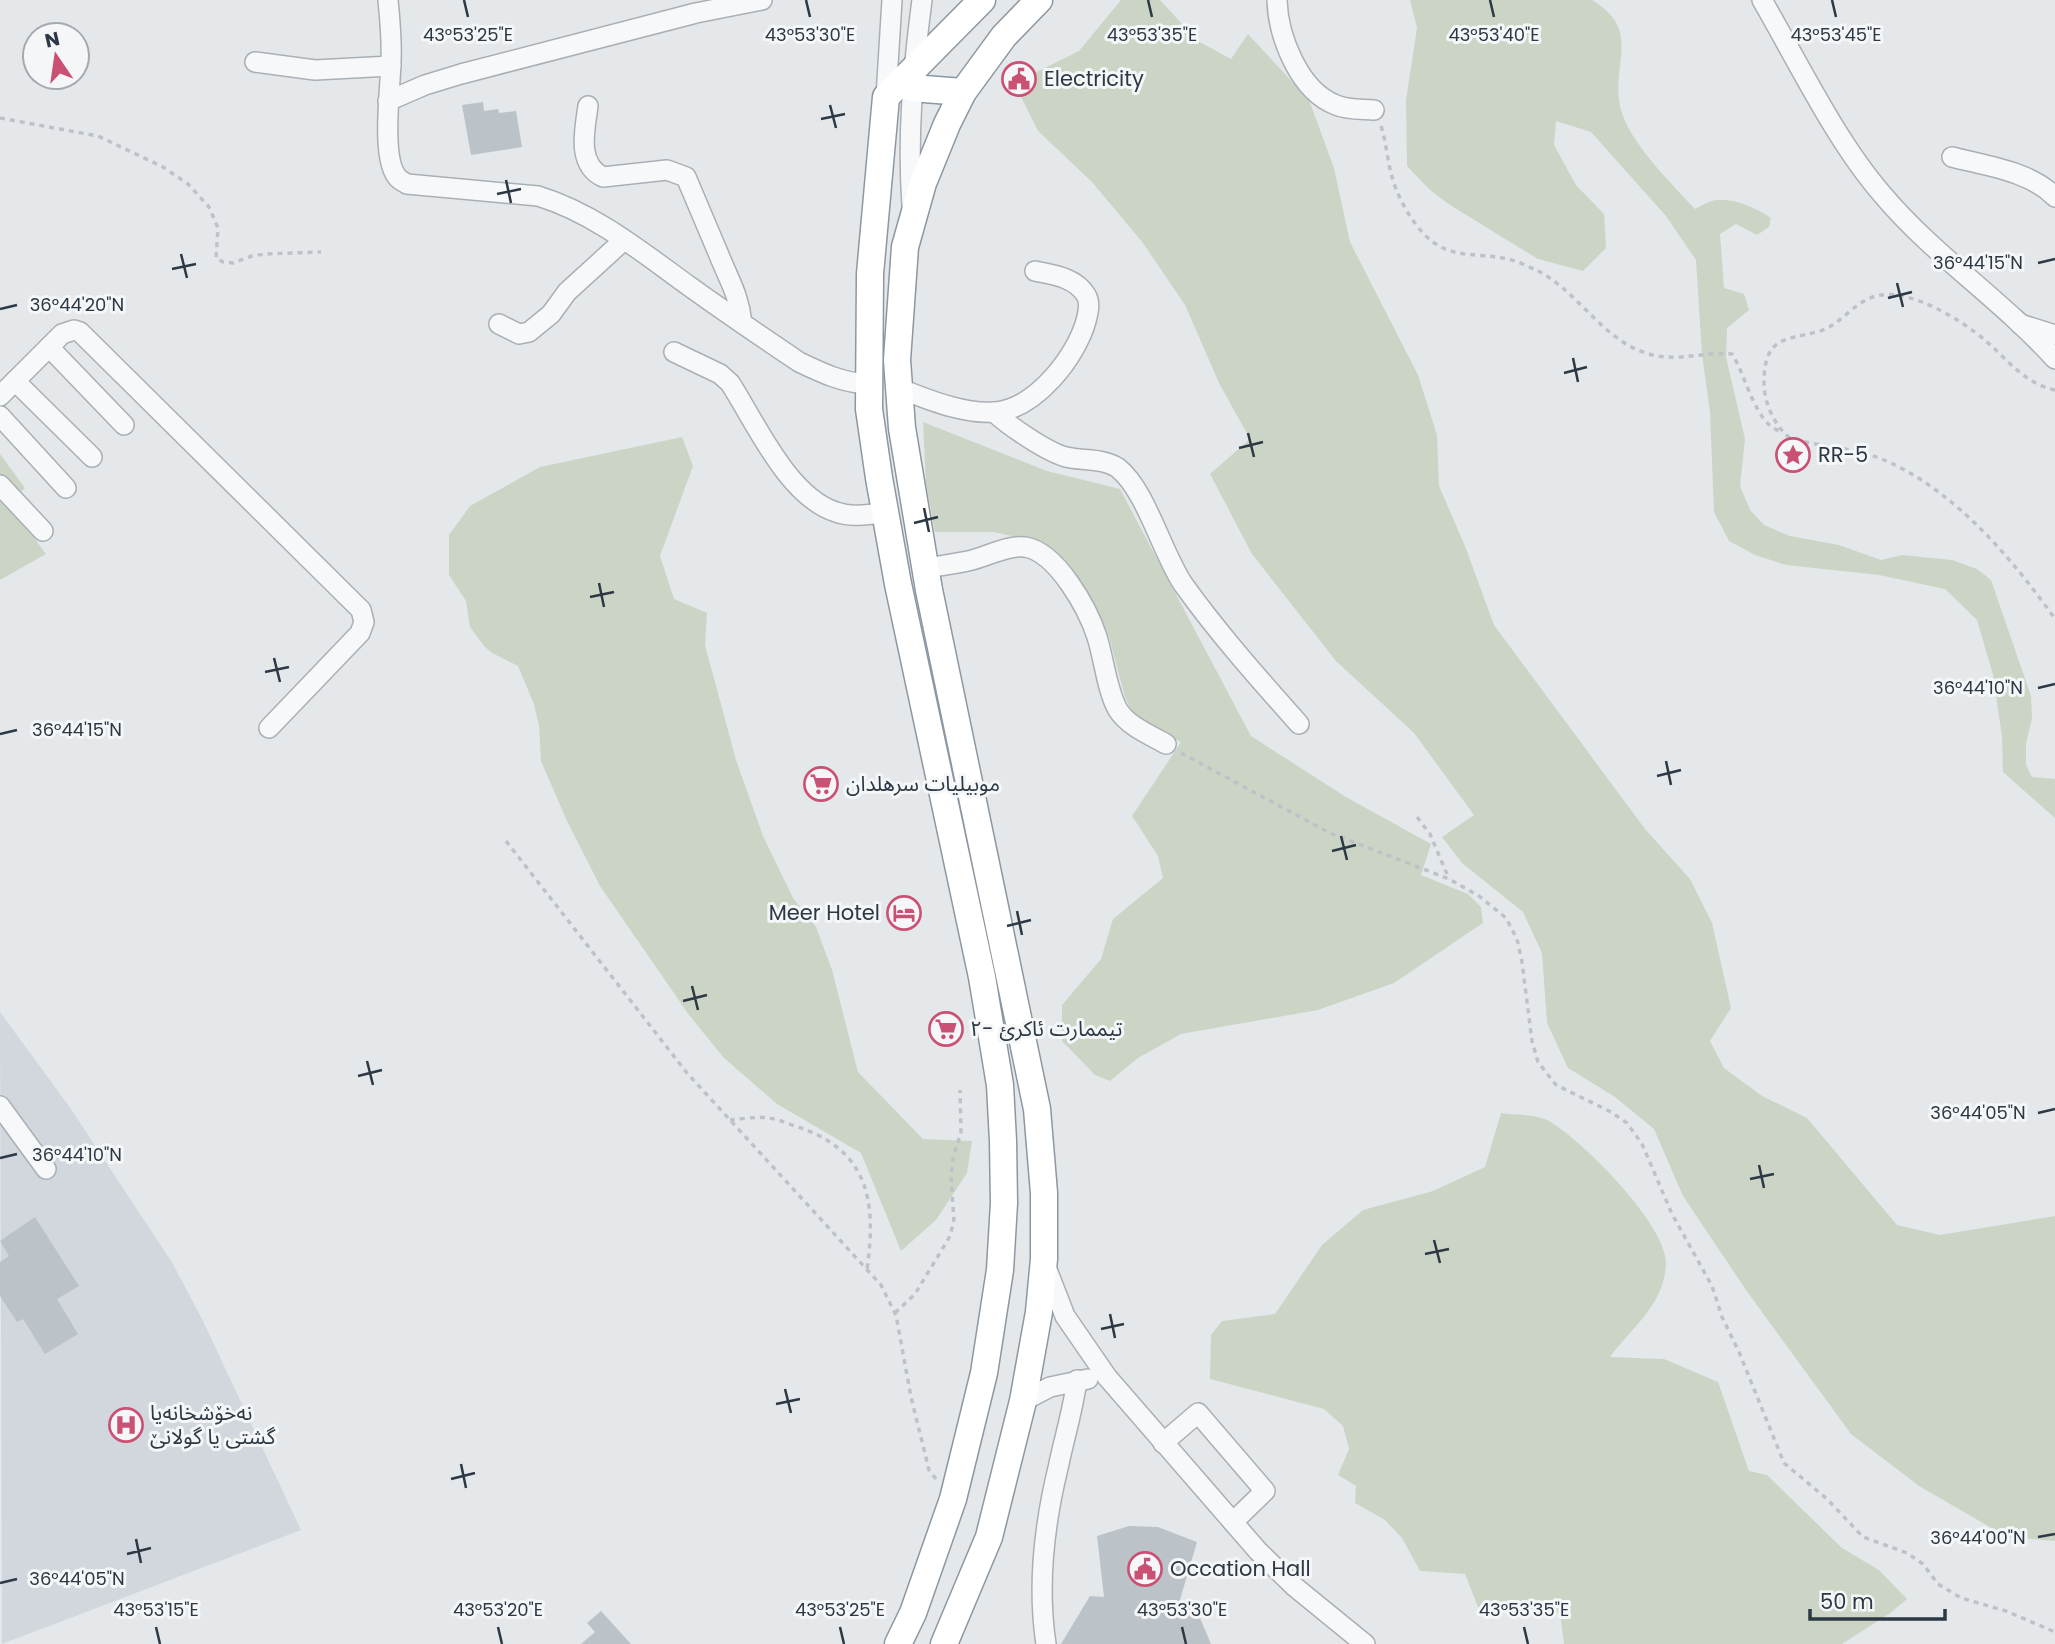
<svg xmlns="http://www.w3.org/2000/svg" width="2055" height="1644" font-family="Poppins,'Noto Sans Arabic',sans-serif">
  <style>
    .built { fill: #d2d7dd }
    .green { fill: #ccd5c5 }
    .building { fill: #bbc2c8 }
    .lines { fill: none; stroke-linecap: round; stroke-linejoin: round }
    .minor-casing { stroke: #a9b0b5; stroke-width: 22 }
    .highway-casing { stroke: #8c97a1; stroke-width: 29 }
    .path { stroke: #bec2c7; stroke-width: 3.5; stroke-dasharray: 5 5; stroke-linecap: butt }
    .minor { stroke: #f7f8fa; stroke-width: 19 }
    .highway { stroke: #fff; stroke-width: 26 }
    .ticks { fill: none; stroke: #2c3843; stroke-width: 2.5 }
    .labels { text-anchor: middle; stroke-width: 6; stroke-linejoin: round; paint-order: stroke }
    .poi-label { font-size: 21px; fill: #2c3843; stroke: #f4f6f8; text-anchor: start }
    .ticks-label { font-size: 18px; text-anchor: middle; fill: #2c3843; stroke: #f4f6f8; stroke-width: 6; stroke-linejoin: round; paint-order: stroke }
  </style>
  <rect width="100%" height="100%" fill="#e4e8eb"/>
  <path class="built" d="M0,1012L71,1109L173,1264L203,1321L301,1530L2,1644Z"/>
  <g class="green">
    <path d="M1121,0H1160L1198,41L1231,59L1248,34L1309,100L1334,168L1350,242L1418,375L1437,435L1439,486L1465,546L1494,625L1645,829L1690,879L1712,923L1731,1008L1710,1041L1724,1068L1762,1096L1807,1118L1897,1225L1940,1235L2055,1216V1541L2007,1537L1919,1486L1851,1434L1746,1290L1683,1196L1654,1129L1615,1097L1568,1068L1547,1023L1542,953L1523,912L1462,863L1442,837L1474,815L1414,733L1336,661L1252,554L1210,474L1250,439L1219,383L1185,305L1143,243L1092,182L1038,131L1014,83L1079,51Z"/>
    <path d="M1410,0H1592C1644,31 1609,65 1621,110C1630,143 1672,184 1695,209C1701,206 1709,201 1716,200C1735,198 1756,208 1771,218L1769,227L1757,235L1736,224L1720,234L1724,288L1744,294L1749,310L1727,328L1726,357L1745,439L1740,486L1750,510L1764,525L1790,536L1839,545L1881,560L1902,555L1952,560L1977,569L1991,580L2031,696L2032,718L2026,744V765L2032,777L2055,779V818L2003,772L2002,737L1993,675L1977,620L1945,589L1879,575L1786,565L1755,555L1729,541L1714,512L1710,412L1702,354L1696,260L1666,216L1591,132L1556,121L1554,145L1576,185L1604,214L1606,248L1583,271L1538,259L1450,205L1430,190L1407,166L1406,100L1417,28Z"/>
    <path d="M923,422L1047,471L1120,489L1251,736L1346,797L1431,844L1421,875L1468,894L1481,907L1483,923L1394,983L1318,1010L1181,1034L1138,1058L1110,1081L1095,1075L1062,1041V1005L1101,959L1113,919L1163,878L1158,856L1132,816L1181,742L1135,718L1125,697L1109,637L1078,578L1042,543L994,532H935L926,483Z"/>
    <path d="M682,437L693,466L660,556L674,599L707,613L705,645L736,760L763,836L793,898L816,927L832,970L858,1072L923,1139L972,1141L967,1173L936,1220L901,1251L861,1153L777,1104L724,1058L689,1015L600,886L567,821L541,761L539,726L534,704L518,666L492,653L484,646L470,627L466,601L449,575V535L470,506L540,467Z"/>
    <path d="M0,454L25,488L8,503L46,554L0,580Z"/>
    <path d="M1501,1113C1515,1115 1536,1114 1549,1121C1582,1140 1666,1224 1666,1263C1665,1304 1632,1327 1610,1357L1664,1359L1718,1382L1749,1471L1767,1475L1842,1548L1879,1570L1907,1599L1889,1614L1842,1644H1564L1560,1613L1517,1608L1478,1607L1465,1574L1420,1571L1402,1538L1385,1520L1355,1503L1356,1486L1338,1475L1349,1449L1343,1426L1324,1409L1210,1379L1211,1335L1222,1321L1275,1314L1322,1245L1363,1210L1433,1191L1485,1167Z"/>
  </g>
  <g class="building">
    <path d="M483,102L484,111L498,109L499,113L516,111L522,147L471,155L462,105Z"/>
    <path d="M35,1217L79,1286L57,1299L78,1334L45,1354L23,1319L17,1322L0,1296V1262L9,1256L0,1241Z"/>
    <path d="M1129,1526L1158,1527L1197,1542L1179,1603L1194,1604L1211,1644H1061L1090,1596L1104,1597L1097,1536Z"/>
    <path d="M601,1611L631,1644H581L595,1632L587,1623Z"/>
  </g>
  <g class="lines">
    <g class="minor-casing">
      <g id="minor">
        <path d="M388,0C390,20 392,40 391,60C391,85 380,159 398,178C401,181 404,182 407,184L538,196C594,213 642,252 689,286C725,312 762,337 799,362C822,373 843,383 868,384"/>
        <path d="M1277,0C1278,36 1299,91 1336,105C1347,110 1362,109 1374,110"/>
        <path d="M1762,0C1798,62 1836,141 1882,194C1933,255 2002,300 2055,359"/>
        <path d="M255,62L315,70L391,66"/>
        <path d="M886,97L892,0"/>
        <path d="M388,101L425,85L461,74L696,13L762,0"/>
        <path d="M588,106C585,129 576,164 603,177L667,170L686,177C697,203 708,229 719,255C729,280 739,295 742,323"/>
        <path d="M1952,157C1986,166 2030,171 2055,197"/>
        <path d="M912,206C907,136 913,69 922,0"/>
        <path d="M499,324L519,334L529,332L551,314L567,292L624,240"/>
        <path d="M2020,324L2055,335"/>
        <path d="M49,347L124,425"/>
        <path d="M674,352L720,374L730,383C756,423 788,497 836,512C852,518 869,514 885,513"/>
        <path d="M15,381L92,457"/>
        <path d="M898,388C927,399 964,415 996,412C1036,408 1076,357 1086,321C1088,313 1091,303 1086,295C1075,277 1053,275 1035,271"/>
        <path d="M0,396L62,334L74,330L80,332L361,610L364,622L360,633L269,728"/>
        <path d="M994,412C1009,426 1047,452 1066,457C1083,461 1104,458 1118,468C1146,490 1162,553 1183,584C1218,633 1259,679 1299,724"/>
        <path d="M0,416L66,488"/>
        <path d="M0,485L43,531"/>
        <path d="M925,568C939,566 954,564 968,561C986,557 1007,545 1025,547C1057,552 1088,609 1097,637C1104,659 1107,691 1118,710C1128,726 1150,735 1166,744"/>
        <path d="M0,1106L46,1169"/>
        <path d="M1046,1267L1065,1316L1107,1377L1258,1551L1295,1587L1365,1644"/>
        <path d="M1023,1401L1050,1387L1088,1379"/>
        <path d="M1163,1443L1198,1413L1265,1491L1233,1522"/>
        <path d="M1046,1644C1037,1585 1044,1526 1058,1468C1064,1439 1073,1410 1077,1380"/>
      </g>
    </g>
    <g class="highway-casing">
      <g id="highway">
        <path d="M911,88L963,92"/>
        <path d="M898,1644L913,1613L953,1499L984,1373L1000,1270L1004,1203L1003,1141L1000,1085L982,977L898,584L879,478L869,409L870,274L886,97L982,0"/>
        <path d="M944,1644L989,1537L1023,1401L1039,1312L1044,1259V1193L1037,1109L929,590L902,428L897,360L905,247L923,183L947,124L963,92L1004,36L1039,0"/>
      </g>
    </g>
    <g class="path">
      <path d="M0,118L98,136L163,167L188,184L209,207L218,228L216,258L223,262L233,263L252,256L265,254L321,252"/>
      <path d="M1381,126C1386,141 1387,158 1391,173C1396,194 1409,218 1424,234C1448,260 1476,252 1508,259C1518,261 1529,267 1538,271C1577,291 1601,337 1643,352C1675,364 1700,351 1732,354C1746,375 1755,424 1780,431"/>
      <path d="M2055,390C2025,384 2008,360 1986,341C1963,321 1913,290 1881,295C1854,299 1843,325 1817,332C1783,340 1764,338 1764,383C1764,403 1775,427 1791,439C1820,446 1852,448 1879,458C1951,486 2012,558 2055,619"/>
      <path d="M1181,753L1330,833L1449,879L1479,896L1506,918L1517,939L1522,962L1532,1041L1538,1062L1556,1085L1611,1112L1627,1123L1642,1144L1672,1214L1712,1286L1722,1317L1739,1352L1784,1463L1827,1499L1863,1537L1907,1553L1923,1564L1938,1584L1961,1598L2006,1611L2055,1632"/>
      <path d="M1417,817L1430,834L1449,879"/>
      <path d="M506,841L687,1073L881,1285L896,1315L911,1397L929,1470L936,1479"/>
      <path d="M730,1120C742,1119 757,1116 769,1118C777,1119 786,1123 795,1126C868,1149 877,1200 867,1269"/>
      <path d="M895,1313L915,1294L949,1238L954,1222L951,1177L953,1159L961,1132L960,1090"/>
    </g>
    <use href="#minor" class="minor"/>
    <use href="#highway" class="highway"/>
  </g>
  <path class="ticks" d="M464,0L468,17M806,0L810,17M1148,0L1152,17M1490,0L1494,17M1832,0L1836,17M830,105L836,128M821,119L845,114M506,180L511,203M497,194L521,189M181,254L187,278M2038,263L2055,259M172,269L196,264M1897,283L1903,307M1888,298L1912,292M0,309L17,305M1573,358L1578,382M1564,373L1587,367M1248,433L1254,457M1239,448L1263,442M924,508L929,532M914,523L938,517M599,583L604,607M590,597L614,592M274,658L280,682M265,672L289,667M2038,688L2055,684M0,734L17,730M1666,761L1671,785M1657,776L1681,770M1341,836L1347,860M1332,851L1356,845M1017,911L1022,935M1007,926L1031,920M692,986L698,1010M683,1001L707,995M367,1061L373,1085M358,1076L382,1070M2038,1113L2055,1109M0,1158L17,1154M1759,1165L1764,1188M1750,1179L1774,1174M1434,1240L1440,1263M1425,1254L1449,1249M1110,1314L1115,1338M1101,1329L1124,1324M785,1389L791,1413M776,1404L800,1399M461,1464L466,1488M451,1479L475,1473M2038,1537L2055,1534M136,1539L141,1563M127,1554L151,1548M0,1583L17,1579M156,1627L160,1644M498,1627L502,1644M840,1627L844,1644M1182,1627L1186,1644M1524,1627L1528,1644"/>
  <defs>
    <g id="civic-ring" transform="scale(1.75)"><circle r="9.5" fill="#f4f6f8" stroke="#ca5074" stroke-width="1.5"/><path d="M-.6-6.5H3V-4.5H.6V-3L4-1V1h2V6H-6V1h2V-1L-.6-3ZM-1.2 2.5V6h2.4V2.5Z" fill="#ca5074"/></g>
    <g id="sight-ring" transform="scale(1.75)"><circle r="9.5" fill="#f4f6f8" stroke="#ca5074" stroke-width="1.5"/><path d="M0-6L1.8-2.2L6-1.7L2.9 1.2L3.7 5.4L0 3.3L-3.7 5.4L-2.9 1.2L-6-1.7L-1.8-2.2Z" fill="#ca5074"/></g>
    <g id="supermarket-ring" transform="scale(1.75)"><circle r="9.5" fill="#f4f6f8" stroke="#ca5074" stroke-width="1.5"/><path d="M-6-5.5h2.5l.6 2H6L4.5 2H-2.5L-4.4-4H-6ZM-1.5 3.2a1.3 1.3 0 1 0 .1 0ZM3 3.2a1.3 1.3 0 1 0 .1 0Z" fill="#ca5074"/></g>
    <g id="hotel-ring" transform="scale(1.75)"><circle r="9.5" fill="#f4f6f8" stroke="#ca5074" stroke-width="1.5"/><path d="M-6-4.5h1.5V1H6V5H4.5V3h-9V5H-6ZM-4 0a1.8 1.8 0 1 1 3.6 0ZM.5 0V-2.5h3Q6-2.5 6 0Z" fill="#ca5074"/></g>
    <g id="hospital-ring" transform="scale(1.75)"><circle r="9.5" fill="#f4f6f8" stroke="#ca5074" stroke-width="1.5"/><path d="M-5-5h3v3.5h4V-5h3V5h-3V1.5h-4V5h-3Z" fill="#ca5074"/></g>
  </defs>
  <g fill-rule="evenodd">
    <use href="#civic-ring" x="1019" y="79"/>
    <use href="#sight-ring" x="1793" y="455"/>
    <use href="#supermarket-ring" x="821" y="784"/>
    <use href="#hotel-ring" x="904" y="913"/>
    <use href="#supermarket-ring" x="946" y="1029"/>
    <use href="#hospital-ring" x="126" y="1425"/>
    <use href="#civic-ring" x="1145" y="1569"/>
  </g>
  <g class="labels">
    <g class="poi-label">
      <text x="1044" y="86">Electricity</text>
      <text x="1818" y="462">RR-5</text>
      <text x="846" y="791">موبيليات سرهلدان</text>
      <text x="880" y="920" text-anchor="end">Meer Hotel</text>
      <text x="970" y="1036">تيممارت ئاكرئ -٢</text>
      <text x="150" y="1420">نەخۆشخانەیا<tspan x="150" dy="24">گشتی یا گولانێ</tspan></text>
      <text x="1170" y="1576">Occation Hall</text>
    </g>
  </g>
  <g class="ticks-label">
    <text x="468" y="41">43°53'25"E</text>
    <text x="810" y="41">43°53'30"E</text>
    <text x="1152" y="41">43°53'35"E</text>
    <text x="1494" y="41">43°53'40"E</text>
    <text x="1836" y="41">43°53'45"E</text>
    <text x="1978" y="269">36°44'15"N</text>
    <text x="77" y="311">36°44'20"N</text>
    <text x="1978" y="694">36°44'10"N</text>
    <text x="77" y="736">36°44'15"N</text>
    <text x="1978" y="1119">36°44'05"N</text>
    <text x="77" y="1161">36°44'10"N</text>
    <text x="1978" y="1544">36°44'00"N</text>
    <text x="77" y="1585">36°44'05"N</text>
    <text x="156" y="1616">43°53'15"E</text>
    <text x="498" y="1616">43°53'20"E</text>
    <text x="840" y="1616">43°53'25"E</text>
    <text x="1182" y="1616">43°53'30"E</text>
    <text x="1524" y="1616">43°53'35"E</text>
  </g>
  <g transform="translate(56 56) rotate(347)"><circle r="33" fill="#f4f6f8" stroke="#a4aab0" stroke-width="2"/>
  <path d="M0-5L12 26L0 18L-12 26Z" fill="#ca5074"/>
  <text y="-10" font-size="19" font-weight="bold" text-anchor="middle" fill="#2c3843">N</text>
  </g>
  <path d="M1810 1609v10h135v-10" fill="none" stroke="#2c3843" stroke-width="3.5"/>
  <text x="1820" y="1609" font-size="21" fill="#2c3843" stroke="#f4f6f8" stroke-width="5" paint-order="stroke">50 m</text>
</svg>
